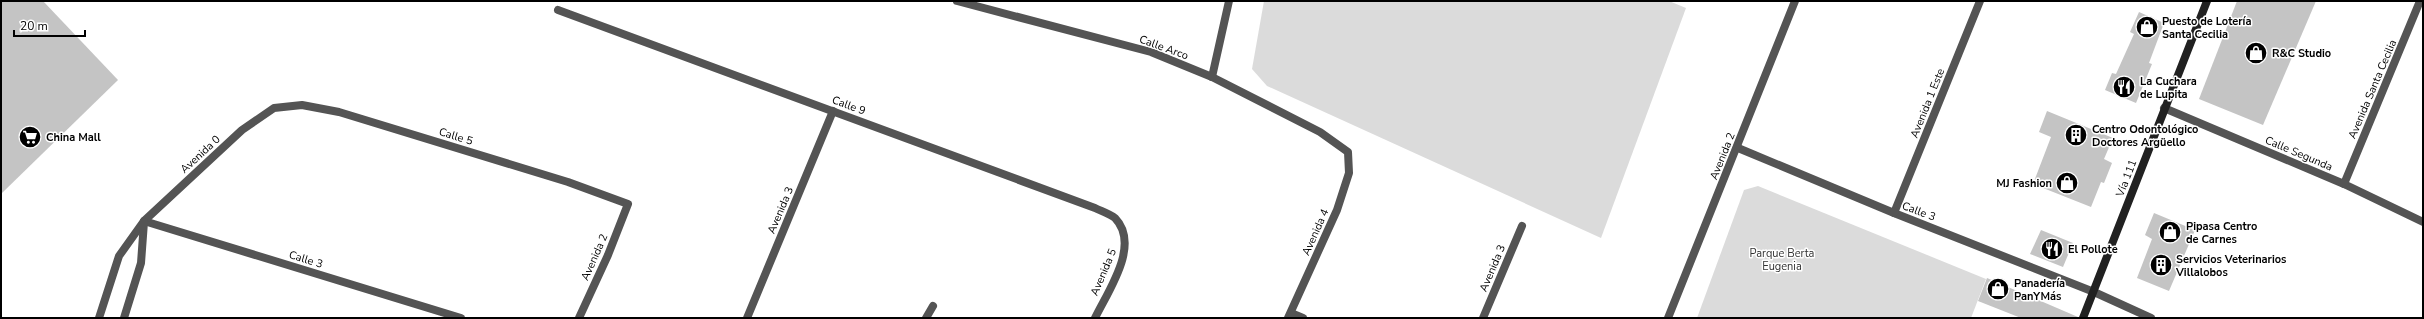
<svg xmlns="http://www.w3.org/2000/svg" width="2424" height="319" font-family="'Nunito Sans',sans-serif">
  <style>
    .green { fill: #dbdbdb }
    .building { fill: #c4c4c4 }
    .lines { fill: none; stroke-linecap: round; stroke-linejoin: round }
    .minor { stroke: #545454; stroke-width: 8 }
    .secondary { stroke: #212121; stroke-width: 8 }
    .labels { text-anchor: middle; stroke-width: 3; stroke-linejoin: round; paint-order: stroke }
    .poi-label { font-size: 11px; font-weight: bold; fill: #000; stroke: #fff; text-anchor: start }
    .street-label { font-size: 11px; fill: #000; stroke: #fff }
    .park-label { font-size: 11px; fill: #323232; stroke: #fff }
  </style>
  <rect width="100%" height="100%" fill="#fff"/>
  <g class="green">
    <path d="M1264,1H1669L1686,8L1601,238L1267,86L1252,69Z"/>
    <path d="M1758,186L1986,279L1971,318H1697L1744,190Z"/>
  </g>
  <g class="building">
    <path d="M1,1H43L118,80L1,194Z"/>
    <path d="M2237,1H2316L2263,125L2199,99Z"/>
    <path d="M2139,12L2164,23L2149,63L2152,64L2136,103L2105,90L2112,73L2116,74L2134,34L2130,32Z"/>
    <path d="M2047,111L2113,138L2104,159L2112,163L2104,183L2101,182L2091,207L2033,184L2051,137L2039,132Z"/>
    <path d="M2154,213L2195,230L2169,291L2137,278L2152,239L2145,235Z"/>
    <path d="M2041,230L2073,243L2063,267L2030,254Z"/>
    <path d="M1987,278L2078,317V318H2021L1978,301Z"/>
  </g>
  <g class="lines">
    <g class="minor">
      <path d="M957,1L1151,52L1212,77L1320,132L1348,152L1349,173L1337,210L1288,318"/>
      <path d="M558,10L1095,208C1101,211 1110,214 1115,218C1141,245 1108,291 1095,318"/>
      <path d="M1212,77L1229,1"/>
      <path d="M2164,108L2344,184L2423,222"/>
      <path d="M1738,148L1894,213L2094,292L2151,318"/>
      <path d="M2344,184L2420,1"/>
      <path d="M1894,213L1980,1"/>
      <path d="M144,221L461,318"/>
      <path d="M1291,313L1303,318"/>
      <path d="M99,318L119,256L144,221L242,130L274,108L302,105L339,112L568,182L628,204L608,255L579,318"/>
      <path d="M124,318L141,263L144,222"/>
      <path d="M747,318L833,111"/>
      <path d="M926,318L933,306"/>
      <path d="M1483,318L1522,226"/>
      <path d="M1668,318L1795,1"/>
    </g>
    <path class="secondary" d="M2083,318L2207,1"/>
  </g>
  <defs>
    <g id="shop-disc" transform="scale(1.15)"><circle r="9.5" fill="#000" stroke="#fff"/><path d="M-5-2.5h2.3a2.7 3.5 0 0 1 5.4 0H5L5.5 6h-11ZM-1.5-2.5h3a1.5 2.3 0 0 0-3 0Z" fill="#fff"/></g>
    <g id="restaurant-disc" transform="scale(1.15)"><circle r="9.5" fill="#000" stroke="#fff"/><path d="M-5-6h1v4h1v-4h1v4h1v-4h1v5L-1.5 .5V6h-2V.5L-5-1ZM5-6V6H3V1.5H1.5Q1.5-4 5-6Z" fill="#fff"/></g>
    <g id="building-disc" transform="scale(1.15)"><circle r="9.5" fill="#000" stroke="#fff"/><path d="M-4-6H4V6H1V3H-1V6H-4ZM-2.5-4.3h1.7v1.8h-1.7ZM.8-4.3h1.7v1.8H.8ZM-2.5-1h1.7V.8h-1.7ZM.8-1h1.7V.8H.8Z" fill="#fff"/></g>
    <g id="supermarket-disc" transform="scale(1.15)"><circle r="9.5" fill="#000" stroke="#fff"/><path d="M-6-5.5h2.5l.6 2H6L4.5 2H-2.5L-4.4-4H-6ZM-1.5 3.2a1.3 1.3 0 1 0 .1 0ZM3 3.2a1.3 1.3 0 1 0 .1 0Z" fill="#fff"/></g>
  </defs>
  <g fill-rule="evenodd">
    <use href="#shop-disc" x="2147" y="27"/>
    <use href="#shop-disc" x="2256" y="53"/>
    <use href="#restaurant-disc" x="2124" y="87"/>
    <use href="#building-disc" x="2076" y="135"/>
    <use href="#supermarket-disc" x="30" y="137"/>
    <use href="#shop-disc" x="2067" y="183"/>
    <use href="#shop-disc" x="2170" y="232"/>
    <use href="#restaurant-disc" x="2052" y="249"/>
    <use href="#building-disc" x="2161" y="265"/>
    <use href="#shop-disc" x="1998" y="289"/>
  </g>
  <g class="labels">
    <g class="poi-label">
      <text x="2162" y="25">Puesto de Lotería<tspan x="2162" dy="13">Santa Cecilia</tspan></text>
      <text x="2272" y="57">R&amp;C Studio</text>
      <text x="2140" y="85">La Cuchara<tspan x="2140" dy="13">de Lupita</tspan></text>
      <text x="2092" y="133">Centro Odontológico<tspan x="2092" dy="13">Doctores Argüello</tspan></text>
      <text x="46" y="141">China Mall</text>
      <text x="2052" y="187" text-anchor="end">MJ Fashion</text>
      <text x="2186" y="230">Pipasa Centro<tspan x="2186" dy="13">de Carnes</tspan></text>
      <text x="2068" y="253">El Pollote</text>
      <text x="2176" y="263">Servicios Veterinarios<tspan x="2176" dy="13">Villalobos</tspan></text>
      <text x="2014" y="287">Panadería<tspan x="2014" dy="13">PanYMás</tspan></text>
    </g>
    <g class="street-label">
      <text transform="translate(1164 47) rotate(20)" y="4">Calle Arco</text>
      <text transform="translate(2372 89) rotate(-67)" y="4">Avenida Santa Cecilia</text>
      <text transform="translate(1927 103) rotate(-68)" y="4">Avenida 1 Este</text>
      <text transform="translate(849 105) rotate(20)" y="4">Calle 9</text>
      <text transform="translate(456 136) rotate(17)" y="4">Calle 5</text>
      <text transform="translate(2299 153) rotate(23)" y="4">Calle Segunda</text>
      <text transform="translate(200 154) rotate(-43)" y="4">Avenida 0</text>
      <text transform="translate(1722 156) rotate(-68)" y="4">Avenida 2</text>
      <text transform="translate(2126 178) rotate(-69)" y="4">Vía 111</text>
      <text transform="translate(780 210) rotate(-67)" y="4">Avenida 3</text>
      <text transform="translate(1919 211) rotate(21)" y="4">Calle 3</text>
      <text transform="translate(1315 232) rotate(-66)" y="4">Avenida 4</text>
      <text transform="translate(594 257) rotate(-66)" y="4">Avenida 2</text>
      <text transform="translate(306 259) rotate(17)" y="4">Calle 3</text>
      <text transform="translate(1492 268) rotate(-67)" y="4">Avenida 3</text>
      <text transform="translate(1103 272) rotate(-67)" y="4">Avenida 5</text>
    </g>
    <g class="park-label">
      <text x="1782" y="257">Parque Berta<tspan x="1782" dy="13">Eugenia</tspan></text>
    </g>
  </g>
  <rect width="2424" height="319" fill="none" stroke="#000000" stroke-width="4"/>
  <path d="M14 30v6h71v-6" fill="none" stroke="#000000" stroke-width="2"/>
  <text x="20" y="30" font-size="12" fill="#000000" stroke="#ffffff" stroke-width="3" paint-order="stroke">20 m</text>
</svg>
